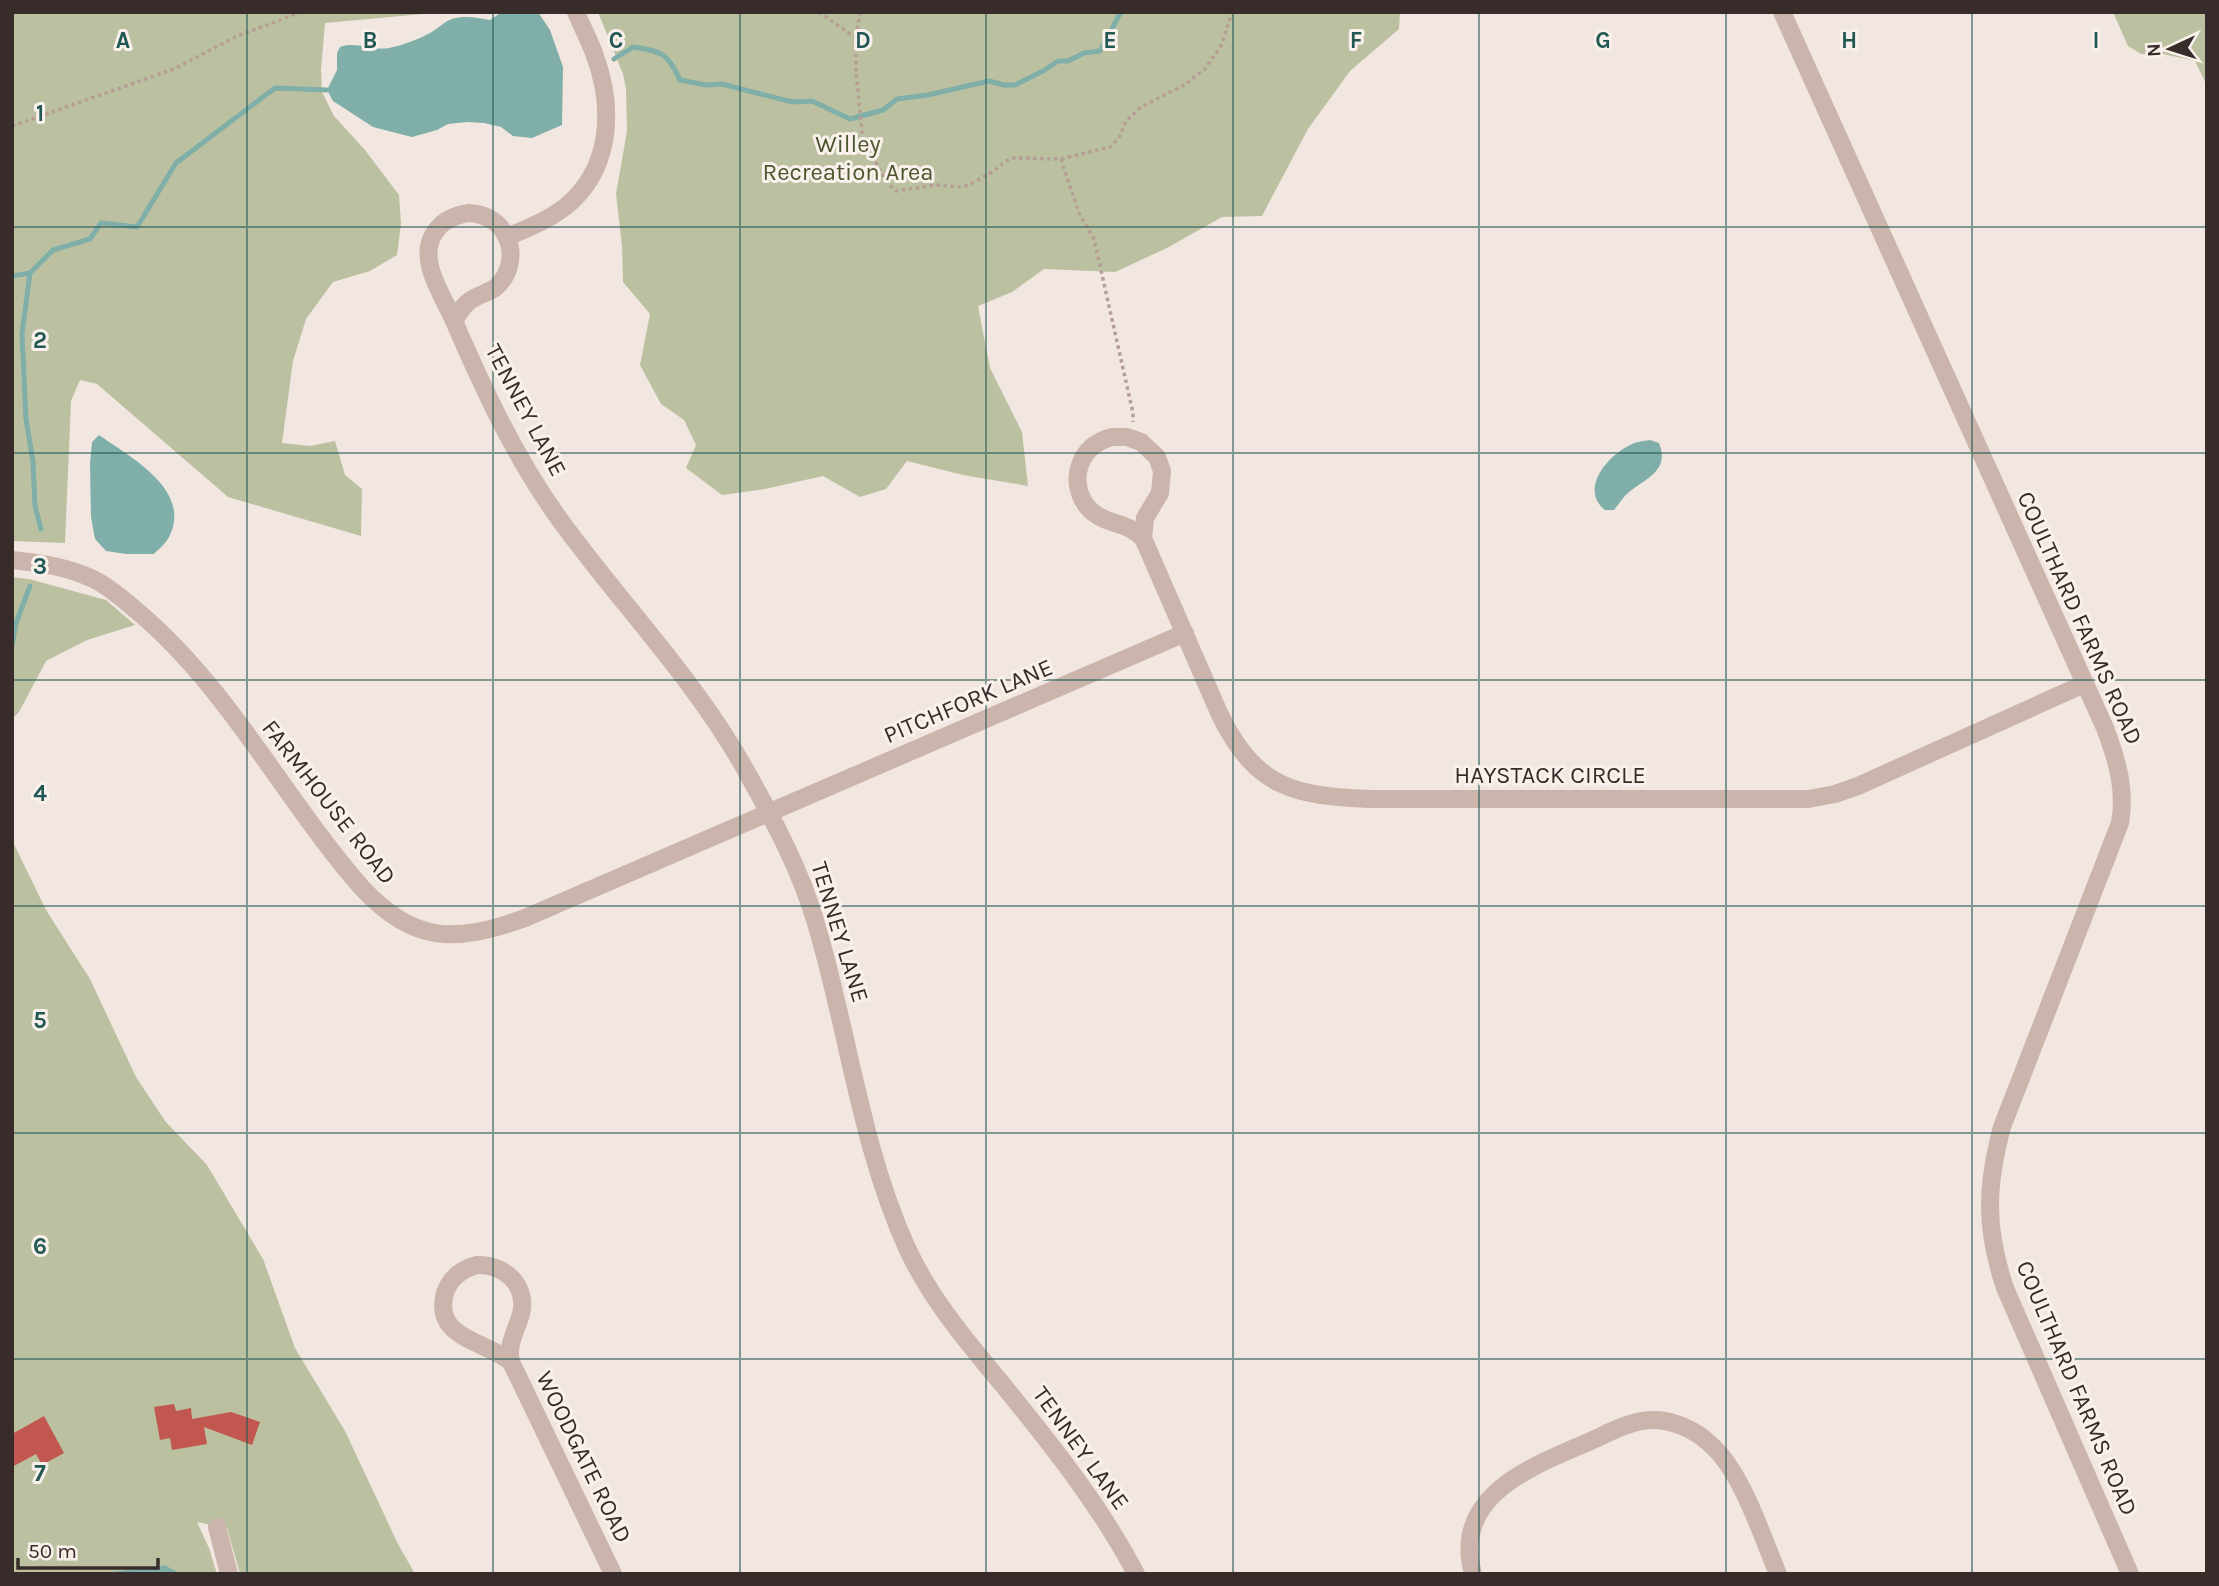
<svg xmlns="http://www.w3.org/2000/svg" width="2219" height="1586" font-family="Karla,sans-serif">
<rect width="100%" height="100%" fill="#f2e6e0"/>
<g fill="#bbc1a0">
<path d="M12,12h432l-119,11 -4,47 1,22 12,24 31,34 34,45 2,29 -4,31 -27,16 -37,11 -27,37 -13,42 -11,82 28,3 25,-5 10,34 17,14 -1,47 -133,-39 -131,-113 -17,-4 -9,21 -6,142 -53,-2z"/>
<path d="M598,12h802l-1,17 -49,42 -42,58 -46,87 -40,1 -55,31 -52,24 -71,-3 -32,23 -34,14 12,62 32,64 6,54 -65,-11 -56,-14 -21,28 -26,8 -37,-21 -58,13 -43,6 -36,-27 10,-23 -12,-25 -23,-16 -21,-39 10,-51 -27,-32 -1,-36 -6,-52 11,-63 -1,-42 -3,-15z"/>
<path d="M2113,12h94v74l-12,-25 -32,-7h-22l-13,-8z"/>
<path d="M12,577l17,2 77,21 29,25 -48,15 -41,21 -27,51 -7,7z"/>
<path d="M12,840l34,70 44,69 46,98 29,44 42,44 56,94 32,89 50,83 53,113 17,30h-175l-13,-46 -30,-6 12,26 8,26h-35l-17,-9 -71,9h-82z"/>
</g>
<g fill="#80aea8">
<path d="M502,12h36l12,18 13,37 -1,58 -30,13 -19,-2 -12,-9 -17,-4 -17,-1 -19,2 -11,6 -25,7 -39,-10 -40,-26 -6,-11 10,-20v-17l3,-6c16,-6 32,4 49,1 14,-3 28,-8 41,-15 8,-4 13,-11 22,-14 13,-4 26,-1 38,1z"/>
<path d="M99,435c31,22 94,55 70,102 -3,6 -10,12 -15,17h-28l-20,-3 -11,-12 -4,-22 -1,-53 2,-22z"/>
<path d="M1650,440l9,3c11,27 -12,35 -30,49 -6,5 -10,12 -15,18h-9c-25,-21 1,-52 23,-64 7,-4 14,-5 22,-6z"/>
<path d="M165,1565l17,9h-88z"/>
</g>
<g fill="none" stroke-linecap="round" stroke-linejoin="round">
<g stroke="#80aea8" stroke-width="5">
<path d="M614,59l19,-12c28,4 35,6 47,33l26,5 16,-1 70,18 20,-1 38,18 33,-9 14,-11 31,-4 61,-14 15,4h11l28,-14 15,-10h10l16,-8 16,-2 21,-39"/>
<path d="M30,273l-8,61 4,85 7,43 2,44 6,23"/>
<path d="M12,276l18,-3 23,-23 37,-11 11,-16 36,4 39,-64 99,-75 52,2"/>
<path d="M12,646l4,-23 14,-37"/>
</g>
</g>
<g fill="#c1574f">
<path d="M174,1404l2,7 15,-3 1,11 39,-7 29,10 -8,23 -48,-18 3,17 -35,6 -2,-12 -10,2 -6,-33z"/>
<path d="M44,1416l20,37 -22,12 -6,-11 -24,13v-33z"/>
</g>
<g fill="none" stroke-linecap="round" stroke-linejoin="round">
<g stroke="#b69e96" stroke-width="3.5" stroke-dasharray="3.5 3.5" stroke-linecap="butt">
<path d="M819,12l37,26"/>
<path d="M860,12l-4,26v35l7,68 25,43 8,7 39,-6 27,2 7,-2 25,-14 11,-10 8,-3 48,1 49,-12 9,-9 7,-17 15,-14 43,-22 21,-16 17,-25 10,-32"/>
<path d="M12,126l162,-57 61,-32 66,-25"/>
<path d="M1061,159l18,54 15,26 39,174v9"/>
</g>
<g stroke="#cab4ac" stroke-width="18">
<path d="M1782,12l323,716c12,32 21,61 15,95l-118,304c-16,60 -17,101 3,161l125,286"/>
<path d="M469,213c15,1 28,7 36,21 10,17 6,41 -10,54 -8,5 -17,7 -24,12 -8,5 -12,13 -17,21 -11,-26 -38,-62 -19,-89 8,-12 20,-17 34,-19z"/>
<path d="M507,237c22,-9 47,-19 65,-36 40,-38 41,-96 23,-145 -5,-15 -13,-29 -19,-44"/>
<path d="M454,321c29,67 59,132 101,192 62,87 138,163 190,256 27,48 54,98 70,151 33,109 45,224 92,328 25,54 63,97 100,142 47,58 94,117 129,184"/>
<path d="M1112,437h15l14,5 16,15 5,14 -2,22 -15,25 -2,20c-16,-15 -26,-12 -43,-21 -19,-10 -27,-33 -20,-52 5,-15 17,-24 32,-28z"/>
<path d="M1143,538l77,177c36,73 74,81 150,84h438l27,-5 23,-8 226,-102"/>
<path d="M12,560c29,3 57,7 83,20 16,8 29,20 42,31 92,77 147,188 225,277 53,56 93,55 163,30l660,-285"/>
<path d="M477,1265c27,-1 51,20 44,49 -5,18 -14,29 -10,48 -24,-21 -79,-23 -66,-69 5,-15 17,-24 32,-28z"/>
<path d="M511,1362l102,212"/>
<path d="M217,1527l12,47"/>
<path d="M1473,1574c-21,-78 56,-106 113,-131 21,-9 45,-24 70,-23 19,1 39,10 53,23 33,28 52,91 69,131"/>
</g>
</g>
<path fill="none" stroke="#215853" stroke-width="2" stroke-opacity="0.55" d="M247,12v1562M493,12v1562M740,12v1562M986,12v1562M1233,12v1562M1479,12v1562M1726,12v1562M1972,12v1562M12,227h2195M12,453h2195M12,680h2195M12,906h2195M12,1133h2195M12,1359h2195"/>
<g text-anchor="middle" stroke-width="6" stroke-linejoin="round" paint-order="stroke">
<g font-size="24" fill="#4e562f" stroke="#faf1ec">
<text x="848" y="152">Willey<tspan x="848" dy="28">Recreation Area</tspan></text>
</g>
<g font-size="24" fill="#382c2a" stroke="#faf1ec">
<text transform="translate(526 410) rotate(62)" y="8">TENNEY LANE</text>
<text transform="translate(2080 618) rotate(66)" y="8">COULTHARD FARMS ROAD</text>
<text transform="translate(968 701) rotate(-23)" y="8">PITCHFORK LANE</text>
<text x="1550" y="783">HAYSTACK CIRCLE</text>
<text transform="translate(329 802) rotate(52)" y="8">FARMHOUSE ROAD</text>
<text transform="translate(840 932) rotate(73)" y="8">TENNEY LANE</text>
<text transform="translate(2077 1388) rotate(67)" y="8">COULTHARD FARMS ROAD</text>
<text transform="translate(1081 1448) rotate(54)" y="8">TENNEY LANE</text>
<text transform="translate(584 1457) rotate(64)" y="8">WOODGATE ROAD</text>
</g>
</g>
<g font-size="23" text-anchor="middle" font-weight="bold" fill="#215853" stroke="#faf1ec" stroke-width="6" stroke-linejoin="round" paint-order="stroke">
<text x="123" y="48">A</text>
<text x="370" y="48">B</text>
<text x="616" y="48">C</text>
<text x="863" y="48">D</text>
<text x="1110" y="48">E</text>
<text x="1356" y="48">F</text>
<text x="1603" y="48">G</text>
<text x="1849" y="48">H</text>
<text x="2096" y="48">I</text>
<text x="40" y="121">1</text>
<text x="40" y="348">2</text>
<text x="40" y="574">3</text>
<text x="40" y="801">4</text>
<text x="40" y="1028">5</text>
<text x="40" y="1254">6</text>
<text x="40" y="1481">7</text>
</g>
<rect width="2219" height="1586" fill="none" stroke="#382c2a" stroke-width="28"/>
<g transform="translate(2170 49) rotate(266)" stroke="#faf1ec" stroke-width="5" paint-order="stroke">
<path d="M0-5L12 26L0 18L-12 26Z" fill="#382c2a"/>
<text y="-10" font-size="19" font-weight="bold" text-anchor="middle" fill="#382c2a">N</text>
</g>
<path d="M18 1558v10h140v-10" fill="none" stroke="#382c2a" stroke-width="3.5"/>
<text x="28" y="1558" font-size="21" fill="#382c2a" stroke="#faf1ec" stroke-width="5" paint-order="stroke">50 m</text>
</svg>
